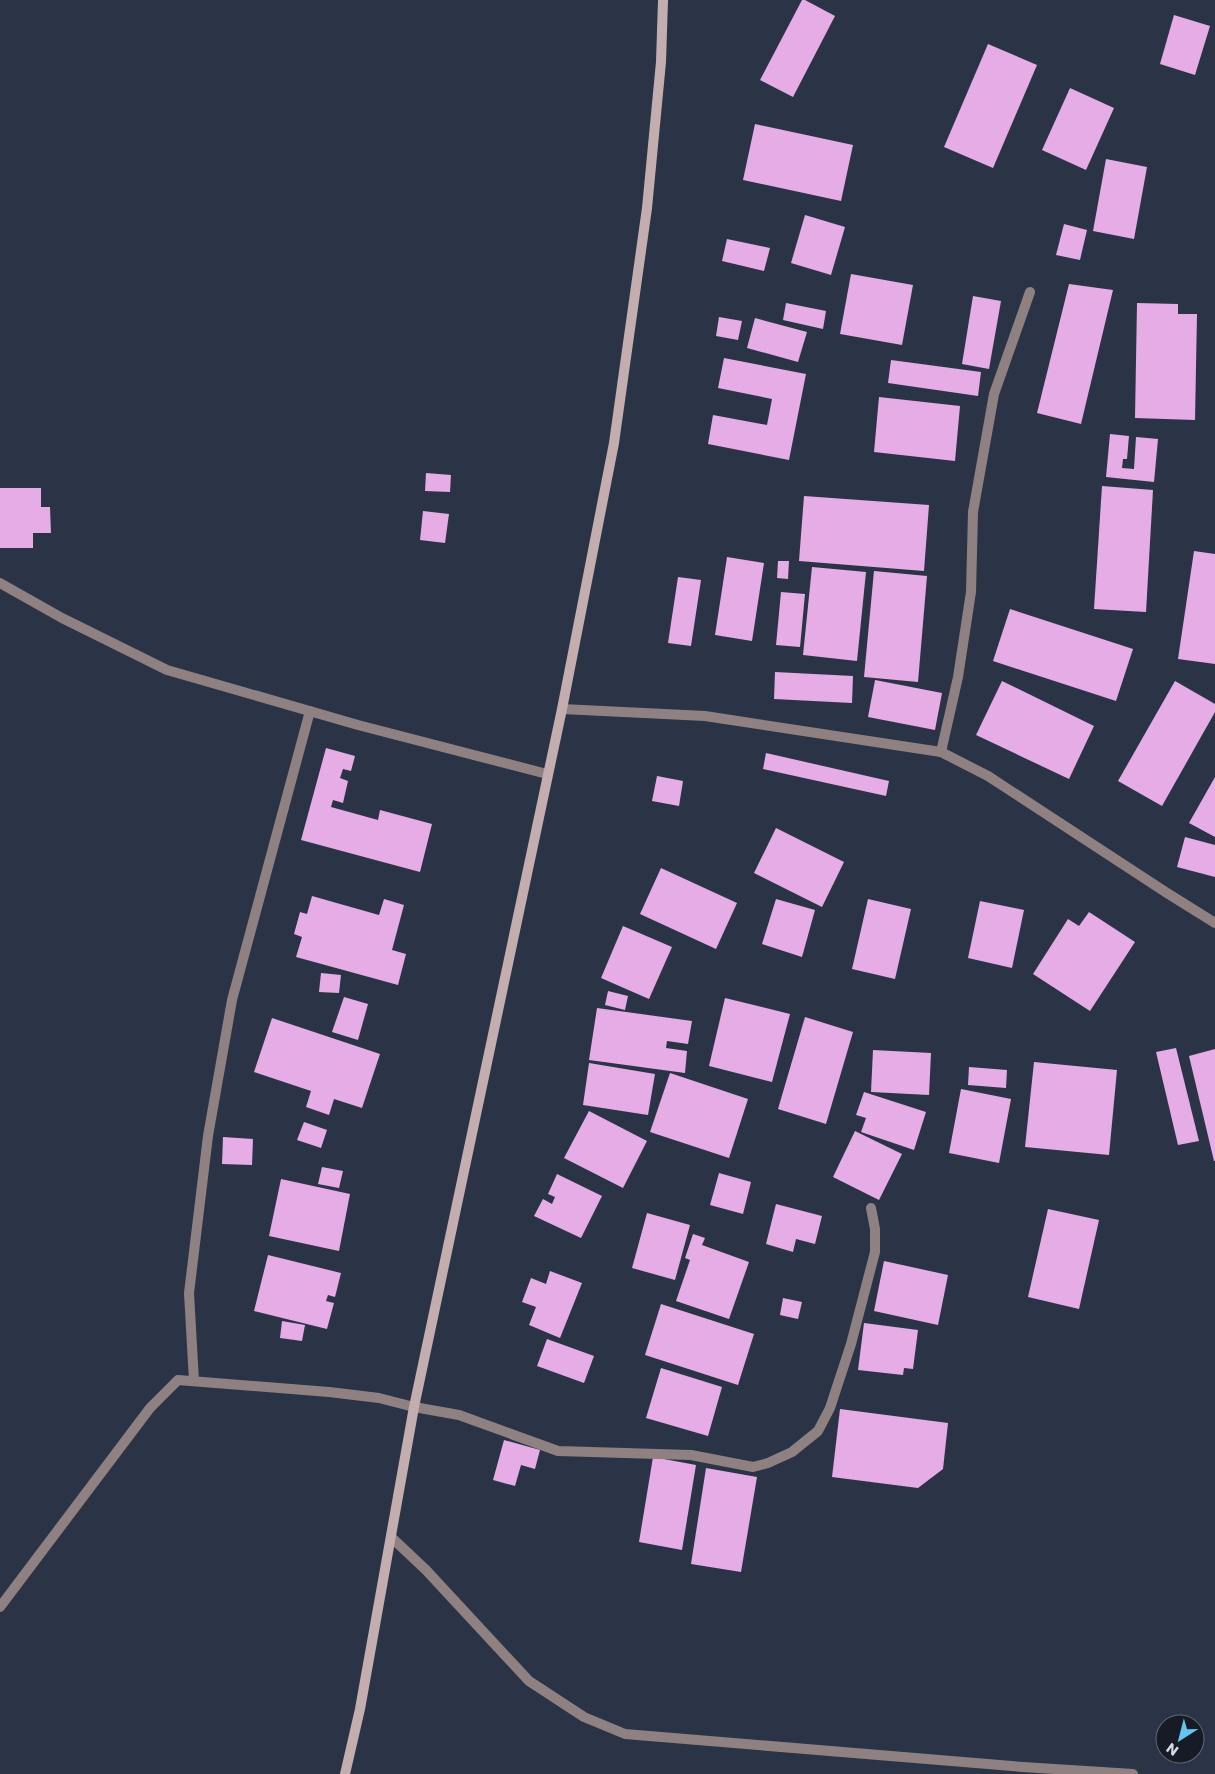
<svg xmlns="http://www.w3.org/2000/svg" width="1215" height="1774" font-family="Poppins,sans-serif">
<rect width="100%" height="100%" fill="#2b3447"/>
<g fill="#e6ace5">
<path d="M802,0h3l30,16 -42,81 -33,-17z"/>
<path d="M1174,15l36,11 -15,49 -35,-11z"/>
<path d="M988,44l49,21 -44,103 -49,-21z"/>
<path d="M1070,88l44,20 -28,62 -44,-20z"/>
<path d="M755,124l98,21 -12,56 -98,-21z"/>
<path d="M1106,159l41,8 -13,72 -41,-8z"/>
<path d="M805,215l40,12 -14,48 -40,-12z"/>
<path d="M1064,224l23,6 -7,30 -24,-5z"/>
<path d="M727,239l43,9 -6,23 -42,-10z"/>
<path d="M851,274l62,11 -11,60 -62,-11z"/>
<path d="M1069,284l44,6 -32,134 -44,-11z"/>
<path d="M973,296l28,5 -12,68 -27,-5z"/>
<path d="M786,303l40,8 -3,18 -40,-9z"/>
<path d="M1137,303l41,1v10h19l-2,106 -60,-2z"/>
<path d="M719,317l23,4 -4,19 -22,-4z"/>
<path d="M755,318l52,14 -9,30 -51,-14z"/>
<path d="M724,358l82,16 -17,86 -81,-16 5,-29 54,10 5,-26 -54,-11z"/>
<path d="M891,360l90,12 -3,24 -90,-13z"/>
<path d="M879,397l81,9 -5,55 -81,-9z"/>
<path d="M1110,434l19,2 -2,23h-4l-1,9 12,1 2,-32 22,2 -4,43 -48,-5z"/>
<path d="M426,473l25,2 -1,17 -25,-1z"/>
<path d="M1102,486l51,4 -7,122 -52,-3z"/>
<path d="M0,488h41v19h9l1,26h-18v15h-33z"/>
<path d="M804,496l125,9 -5,66 -125,-10z"/>
<path d="M423,511l26,3 -4,29 -25,-3z"/>
<path d="M1194,551l21,3v110l-37,-5z"/>
<path d="M727,557l37,6 -12,78 -37,-6z"/>
<path d="M778,561h11l-1,18 -11,-1z"/>
<path d="M812,567l54,5 -9,89 -54,-6z"/>
<path d="M874,571l53,5 -9,106 -54,-5z"/>
<path d="M678,577l23,3 -10,66 -23,-3z"/>
<path d="M781,592l24,2 -5,53 -24,-2z"/>
<path d="M1010,609l123,40 -17,52 -123,-40z"/>
<path d="M775,672l78,4 -1,27 -78,-4z"/>
<path d="M875,680l67,13 -7,37 -67,-13z"/>
<path d="M1002,681l92,45 -25,53 -93,-44z"/>
<path d="M1175,681l40,23v8l-53,94 -44,-25z"/>
<path d="M326,748l29,8 -4,15 -8,-2 -3,9 8,3 -5,22 -10,-3 -2,7 47,13 2,-10 52,14 -12,48 -119,-32z"/>
<path d="M766,753l123,28 -3,15 -123,-27z"/>
<path d="M657,776l26,5 -4,25 -27,-5z"/>
<path d="M1215,777v60l-26,-14z"/>
<path d="M776,828l68,34 -22,45 -68,-34z"/>
<path d="M1185,837l30,8v32l-38,-10z"/>
<path d="M661,868l76,35 -21,46 -76,-35z"/>
<path d="M312,896l67,19 5,-16 20,6 -12,45 14,4 -8,31 -102,-28 6,-20 -8,-3 6,-22 7,2z"/>
<path d="M776,899l39,11 -13,47 -40,-13z"/>
<path d="M868,899l43,10 -16,70 -43,-10z"/>
<path d="M980,901l44,9 -12,58 -44,-10z"/>
<path d="M1089,912l46,30 -45,69 -57,-37 35,-55 11,7z"/>
<path d="M623,926l49,21 -23,52 -48,-21z"/>
<path d="M321,973l20,2 -2,18 -20,-1z"/>
<path d="M608,991l20,5 -3,14 -20,-5z"/>
<path d="M344,997l24,7 -10,36 -26,-8z"/>
<path d="M725,998l65,16 -18,68 -63,-16z"/>
<path d="M597,1008l95,13 -4,23 -21,-3 -1,7 21,3 -2,22 -96,-13z"/>
<path d="M805,1017l48,15 -27,92 -48,-15z"/>
<path d="M272,1018l108,36 -18,54 -28,-9 -5,16 -23,-8 5,-16 -57,-19z"/>
<path d="M1176,1048l23,93 -21,4 -22,-93z"/>
<path d="M1215,1049v112h-1l-25,-105z"/>
<path d="M873,1050l58,3 -2,42 -58,-3z"/>
<path d="M1034,1062l83,8 -8,85 -84,-8z"/>
<path d="M589,1063l66,11 -7,41 -65,-10z"/>
<path d="M969,1067l38,3 -1,18 -38,-3z"/>
<path d="M670,1073l78,26 -19,59 -79,-26z"/>
<path d="M961,1089l50,10 -12,64 -50,-10z"/>
<path d="M864,1092l62,20 -12,38 -53,-18 5,-14 -10,-3z"/>
<path d="M589,1111l58,30 -24,47 -59,-30z"/>
<path d="M304,1122l23,8 -6,18 -24,-8z"/>
<path d="M855,1131l47,23 -23,46 -46,-23z"/>
<path d="M223,1137l30,2 -1,26 -30,-1z"/>
<path d="M322,1167l21,4 -4,17 -21,-4z"/>
<path d="M719,1173l32,9 -8,32 -33,-9z"/>
<path d="M557,1174l45,22 -21,42 -47,-22 9,-17 9,5 3,-7 -7,-3z"/>
<path d="M281,1179l69,15 -11,57 -70,-15z"/>
<path d="M776,1204l46,12 -7,28 -19,-5 -3,13 -27,-8z"/>
<path d="M1048,1209l51,11 -20,89 -51,-12z"/>
<path d="M647,1213l43,12 -15,55 -43,-12z"/>
<path d="M693,1234l12,4 -3,7 47,17 -20,57 -53,-18 14,-41 -5,-2z"/>
<path d="M268,1255l73,18 -6,24 -7,-2 -2,6 8,2 -7,26 -73,-18z"/>
<path d="M884,1261l64,14 -10,50 -64,-14z"/>
<path d="M550,1271l32,12 -22,55 -31,-13 7,-18 -14,-5 9,-24 15,6z"/>
<path d="M783,1298l19,4 -4,17 -18,-4z"/>
<path d="M661,1304l93,30 -16,51 -93,-30z"/>
<path d="M282,1321l23,4 -3,16 -22,-3z"/>
<path d="M864,1323l54,7 -5,39 -9,-1 -1,7 -45,-5z"/>
<path d="M547,1339l47,17 -10,27 -47,-17z"/>
<path d="M661,1368l61,19 -14,49 -62,-18z"/>
<path d="M840,1409l108,14 -5,46 -25,19 -86,-11z"/>
<path d="M504,1440l36,10 -5,19 -14,-4 -6,21 -22,-6z"/>
<path d="M653,1457l43,8 -14,85 -43,-8z"/>
<path d="M706,1468l51,9 -16,95 -50,-8z"/>
</g>
<g fill="none" stroke-linecap="round" stroke-linejoin="round">
<g stroke="#8f8182" stroke-width="10">
<path d="M0,583l62,35 105,52 191,55 189,49"/>
<path d="M562,709l143,7 236,36 47,24 179,117 48,30"/>
<path d="M941,752l17,-75 13,-85 2,-80 21,-118 36,-102"/>
<path d="M194,1381l-5,-88 19,-157 24,-136 78,-289"/>
<path d="M391,1537l35,33 103,111 55,36 41,17 398,33 110,7"/>
<path d="M0,1607l150,-199 28,-28 151,12 50,6 35,9 45,8 99,36 133,4 62,12 15,-4 24,-11 26,-21 12,-23 21,-64 24,-92v-23l-4,-21"/>
</g>
<path stroke="#c3adae" stroke-width="10" d="M345,1774l15,-65 54,-302 148,-698 52,-266 33,-235 14,-146 2,-62"/>
</g>
<g transform="translate(1180 1739) rotate(216)"><circle r="24" fill="#171b25" stroke="#626772"/>
<path d="M0-4L9 19L0 12L-9 19Z" fill="#66c4ef"/>
<text y="-8" font-size="14" font-weight="bold" text-anchor="middle" fill="#d3d9e5">N</text>
</g>
</svg>
